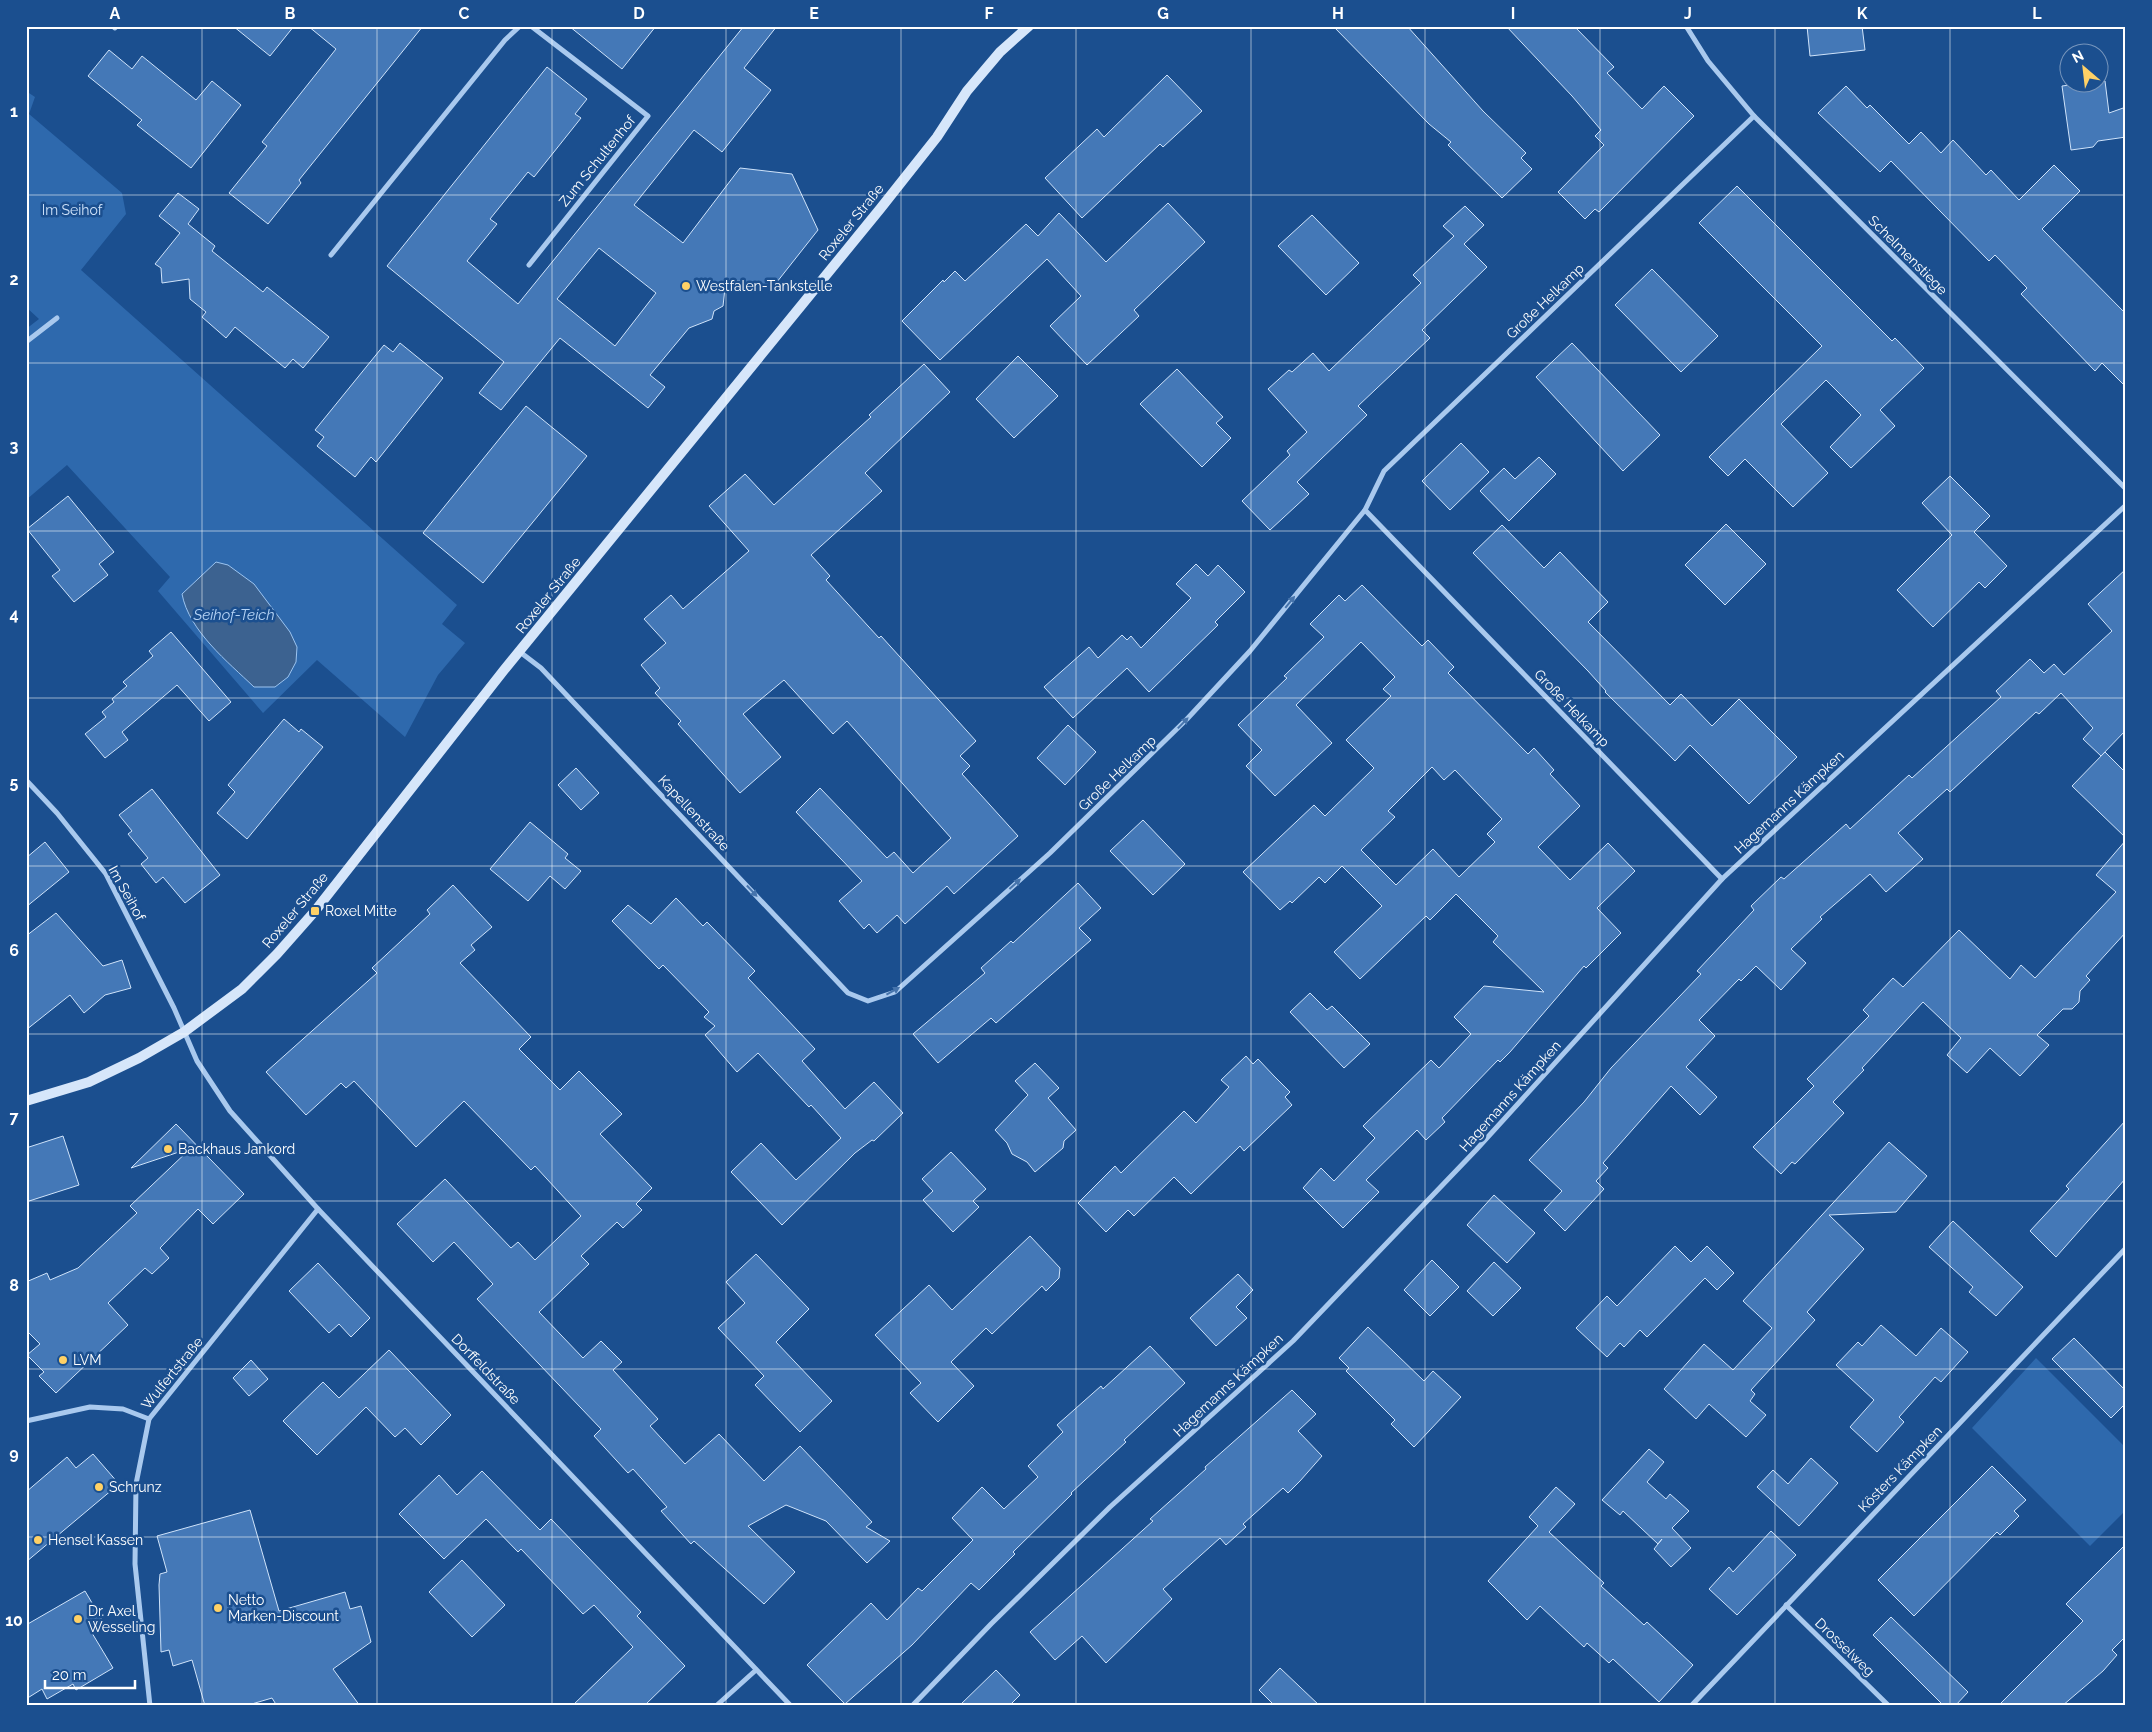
<svg xmlns="http://www.w3.org/2000/svg" width="2152" height="1732" font-family="Raleway,sans-serif">
<rect width="100%" height="100%" fill="#1b4f8f"/>
<g fill="#2e69ad">
<path d="M26,91l9,6 -6,17 93,79 4,21 -45,56 376,335 -15,19 23,19 -27,32 -33,62 -88,-77 -54,53 -105,-122 12,-14 -103,-112 -41,35v-171l13,-10 -13,-12z"/>
<path d="M2036,1358l90,90v62l-36,36 -118,-118z"/>
</g>
<path fill="#3c6290" stroke="#9cc4f0" d="M216,562l12,3 26,19 36,48 7,15 -1,15 -8,15 -13,10h-21c-26,-25 -65,-56 -72,-93z"/>
<g fill="#4478b7" stroke="#cfe3fa" fill-rule="evenodd">
<path d="M233,26h61l-24,30z"/>
<path d="M308,26h115l-124,154 2,3 -33,41 -39,-31 38,-47 -5,-4 74,-93z"/>
<path d="M569,26h87l-34,43z"/>
<path d="M744,26h33l-33,42 27,22 -49,62 -28,-22 -60,75 49,38 57,-75 52,6 26,56 -45,57 -47,-8 -3,27 -9,5 -2,8 -23,9 -39,47 15,12 -17,21 -88,-70 -59,72 -22,-17 25,-31 -117,-96 160,-199 40,32 -12,15 6,4 -47,59 -6,-5 -38,47 7,5 -30,37 51,43zM599,248l57,45 -41,53 -58,-47z"/>
<path d="M1333,26h74l76,85 43,42 -5,5 11,11 -30,29 -54,-53 3,-3 -22,-18z"/>
<path d="M1506,26h68l40,41 -7,6 35,36 22,-23 30,30 -95,96 -4,-3 -10,10 -27,-27 46,-47 -9,-9 6,-6 -29,-34z"/>
<path d="M1807,26h55l3,24 -55,6z"/>
<path d="M109,50l23,19 10,-13 54,44 16,-19 29,24 -50,63 -54,-43 5,-5 -54,-44z"/>
<path d="M1167,75l35,36 -39,36 -3,-3 -78,74 -37,-40 52,-49 7,8z"/>
<path d="M2100,81h5l4,32 17,-6v30l-28,4 -5,6 -22,3 -9,-64z"/>
<path d="M1846,86l21,22 3,-3 39,39 12,-12 20,21 12,-13 33,35 5,-5 28,30 35,-35 26,26 -38,38 84,85v73l-24,-24 -7,8 -74,-77 6,-6 -32,-33 -6,6 -98,-100 -11,11 -62,-59z"/>
<path d="M1737,186l155,155 3,-3 29,30 -44,42 15,16 -44,42 -21,-21 31,-32 -35,-35 -45,44 47,49 -35,34 -48,-48 -17,17 -19,-19 113,-111 -123,-123z"/>
<path d="M178,193l21,16 -11,15 27,22 -3,5 51,41 4,-5 62,50 -26,31 -10,-9 -8,9 -50,-41 -9,11 -24,-21 4,-5 -16,-13 -1,-20 -27,4 -1,-15 -6,-4 25,-31 -21,-17z"/>
<path d="M1168,203l37,39 -71,68 5,6 -52,49 -37,-39 31,-30 -34,-37 -107,101 -38,-39 41,-41 1,2 11,-11 10,10 61,-57 12,12 21,-23 47,49z"/>
<path d="M1465,206l19,19 -20,19 23,23 -65,63 8,8 -72,68 9,9 -70,67 12,12 -39,36 -28,-29 48,-46 -3,-4 20,-19 -39,-43 21,-19 3,2 21,-19 16,18 92,-88 -8,-8 41,-39 -11,-10z"/>
<path d="M1312,215l47,48 -33,32 -48,-49z"/>
<path d="M1652,269l66,67 -37,36 -66,-67z"/>
<path d="M400,343l43,35 -67,84 -5,-5 -16,20 -38,-31 7,-9 -9,-7 69,-85 9,7z"/>
<path d="M1572,343l88,92 -37,36 -87,-94z"/>
<path d="M1018,356l40,40 -44,42 -38,-39z"/>
<path d="M924,364l26,28 -85,81 17,18 -71,64 19,21 -4,4 53,58 2,-2 95,105 -16,15 10,10 -8,8 56,62 -64,58 -7,-8 -42,38 -8,-9 -20,18 -8,-9 -5,5 -25,-28 23,-20 -66,-69 24,-24 67,70 7,-6 19,21 38,-35 -104,-117 -14,13 -49,-54 -41,34 38,43 -41,36 -62,-69 3,-3 -26,-28 5,-5 -19,-23 25,-22 -22,-24 27,-24 12,14 66,-58 -40,-45 36,-32 29,31 97,-88 -2,-2z"/>
<path d="M1177,369l46,48 -7,6 15,15 -29,29 -62,-63z"/>
<path d="M526,406l61,50 -104,127 -60,-50z"/>
<path d="M1461,443l28,29 -39,38 -28,-29z"/>
<path d="M1539,457l17,17 -47,47 -29,-30 24,-23 11,11z"/>
<path d="M1950,476l40,40 -16,16 33,34 -22,22 -6,-6 -46,45 -36,-37 55,-55 -30,-32z"/>
<path d="M68,496l46,56 -15,12 9,11 -34,27 -22,-26 8,-6 -33,-41z"/>
<path d="M1726,524l40,40 -41,41 -40,-40z"/>
<path d="M1502,525l42,43 16,-16 48,50 -20,20 82,83 11,-11 31,32 27,-27 58,58 -48,47 -59,-59 -15,16 -70,-69 1,-1 -18,-20 -115,-118z"/>
<path d="M1196,564l12,12 10,-11 27,27 -30,30 3,3 -69,67 -22,-24 -54,50 -29,-31 45,-40 9,11 24,-23 5,5 4,-4 10,12 50,-50 -15,-14z"/>
<path d="M2126,569v161l-25,26 -18,-17 10,-11 -32,-35 -22,21 -3,-2 -86,80 -3,-3 -49,44 25,26 -37,33 -16,-18 -50,43 2,2 -31,30 15,14 -25,27 -25,-24 -15,15 -2,-2 -40,41 16,16 -29,31 31,30 -17,18 -29,-29 -68,77 5,5 -12,13 8,8 -39,42 -21,-21 18,-19 -33,-31 55,-58 27,-34 90,-94 -4,-3 57,-61 -3,-4 30,-29 3,2 62,-55 4,5 59,-54 3,3 89,-81 -5,-6 34,-32 14,14 10,-9 10,11 48,-44 -24,-27z"/>
<path d="M1362,585l60,61 6,-6 26,27 -6,6 80,81 6,-6 20,22 -4,4 30,32 -42,41 32,33 38,-37 27,28 -38,37 24,25 -35,35 -2,-2 -74,86 -10,10 -2,-2 -56,58 3,4 -19,18 -9,-10 -51,50 13,12 -36,36 -40,-40 18,-20 13,13 41,-43 -12,-12 68,-66 8,8 32,-34 -17,-17 30,-31 60,6 -51,-50 5,-6 -42,-42 -26,26 -4,-4 -66,63 -26,-27 48,-46 -40,-40 -17,17 -6,-6 -27,26 -2,-2 -10,9 -37,-38 71,-67 11,11 49,-48 -28,-28 45,-44 -8,-7 12,-12 -34,-35 -65,63 36,38 -57,53 -29,-30 16,-16 -24,-25 49,-47 -3,-2 40,-39 -14,-13 29,-29 6,6zM1432,767l12,13 11,-10 47,49 -15,15 8,8 -36,35 -26,-28 -37,36 -35,-35 34,-33 -7,-6z"/>
<path d="M171,632l60,70 -22,19 -32,-36 -55,47 6,8 -23,18 -20,-24 21,-17 -4,-5 12,-10 -2,-3 15,-13 -4,-4 30,-26 -4,-5z"/>
<path d="M284,719l15,13 2,-3 22,18 -76,92 -30,-26 18,-21 -7,-7z"/>
<path d="M1068,725l28,27 -31,33 -28,-27z"/>
<path d="M2105,752l21,21v65l-54,-52z"/>
<path d="M576,768l23,25 -18,17 -23,-25z"/>
<path d="M152,789l68,86 -35,28 -22,-26 -7,6 -15,-19 7,-6 -20,-24 4,-3 -13,-16z"/>
<path d="M1143,820l42,44 -32,31 -43,-44z"/>
<path d="M530,822l38,32 -3,4 16,13 -16,18 -15,-13 -22,25 -38,-32z"/>
<path d="M2126,840v92l-40,44 4,4 -10,11 -1,11 -7,7h-9l-26,26 12,10 -29,31 -30,-28 -23,25 -20,-18 14,-17 -38,-36 -61,66 2,2 -31,32 11,11 -49,51 -3,-2 -11,12 -28,-27 61,-61 -7,-7 62,-63 -6,-6 30,-32 10,9 56,-57 51,49 11,-14 14,13 81,-86 -20,-17z"/>
<path d="M45,842l24,30 -43,35v-49z"/>
<path d="M1078,883l23,25 -22,20 12,12 -95,83 -5,-5 -53,45 -25,-29 72,-61 -4,-5 30,-27 2,2z"/>
<path d="M453,885l39,42 -21,18 4,5 -15,13 71,74 -12,12 41,41 19,-19 43,43 -22,20 52,54 -16,16 6,6 -19,18 -6,-6 -36,34 8,8 -50,48 44,46 18,-17 21,21 -9,8 45,49 -8,7 35,38 34,-30 45,47 36,-35 72,76 -6,5 24,14 -23,22 -41,-42 -40,-16 -38,21 47,46 -31,32 -70,-63 -3,3 -30,-33 6,-4 -34,-38 -5,4 -34,-37 7,-7 -124,-130 16,-15 -39,-42 -21,20 -36,-38 48,-45 66,69 7,-6 17,18 46,-44 -46,-50 -4,4 -67,-69 -48,46 -62,-66 -8,7 -5,-5 -35,32 -40,-43 111,-99 -5,-5 58,-54 -3,-4z"/>
<path d="M676,898l27,28 4,-4 48,49 -7,7 67,71 -13,12 43,48 29,-27 29,31 -29,28 -2,-1 -17,13 -73,72 -51,-53 30,-29 35,37 45,-42 -30,-33 -2,2 -51,-54 -21,19 -32,-37 10,-9 -11,-9 5,-5 -46,-47 -4,4 -47,-48 16,-16 23,19z"/>
<path d="M56,913l47,53 19,-6 9,28 -26,7 -21,18 -14,-18 -44,35v-94z"/>
<path d="M1310,993l17,17 5,-4 38,38 -26,24 -54,-56z"/>
<path d="M1246,1056l7,8 5,-5 16,17 16,16 -5,5 7,8 -48,46 -4,-5 -49,48 -17,-17 -40,39 -6,-6 -22,22 -28,-29 37,-37 6,7 63,-62 12,12 33,-36 -8,-7z"/>
<path d="M1035,1063l24,25 -11,10 28,32 -12,11 -1,7 -28,24 -8,-10 -15,-8 -5,-11 -12,-13 33,-35 -13,-14z"/>
<path d="M2126,1120v58l-70,79 -26,-26 39,-42 -3,-3z"/>
<path d="M176,1124l68,70 -31,30 -15,-15 -38,39 9,10 -17,16 -7,-6 -37,35 20,22 -72,68 -17,-17 5,-4 -17,-17 13,-11 -14,-14v-48l21,-9 3,7 28,-12 59,-55 -7,-7 61,-58 -60,20z"/>
<path d="M63,1136l16,49 -53,17v-54z"/>
<path d="M1889,1142l38,34 -31,36 -67,3 35,34 -57,63 8,8 -64,70 4,4 -5,7 16,14 -20,22 -37,-33 -13,15 -32,-30 40,-45 29,26 39,-42 -29,-27z"/>
<path d="M951,1152l35,37 -13,12 6,6 -26,25 -30,-32 10,-9 -11,-12z"/>
<path d="M1494,1195l41,38 -28,30 -40,-38z"/>
<path d="M1953,1221l70,66 -27,29 -27,-24 4,-5 -44,-40z"/>
<path d="M1030,1236l30,32 -1,10 -13,13 -4,-5 -50,48 -6,-6 -35,34 23,24 -36,36 -28,-29 11,-10 -46,-48 54,-50 23,25z"/>
<path d="M1675,1246l16,16 16,-16 27,27 -17,17 -12,-12 -58,59 -7,-7 -16,17 -4,-4 -13,14 -31,-29 31,-32 10,10z"/>
<path d="M756,1254l53,55 -33,33 56,59 -32,31 -45,-47 9,-9 -46,-48 27,-25 -19,-21z"/>
<path d="M1432,1260l27,27 -29,29 -26,-26z"/>
<path d="M1494,1262l27,26 -28,28 -26,-25z"/>
<path d="M318,1263l52,55 -19,19 -12,-13 -10,9 -40,-42z"/>
<path d="M1238,1274l15,16 -17,17 11,11 -31,28 -26,-28z"/>
<path d="M1881,1325l35,31 25,-28 27,24 -27,30 -6,-5 -36,40 5,5 -27,30 -27,-25 24,-27 -38,-35 22,-23 4,4z"/>
<path d="M1368,1327l56,54 9,-10 28,26 -47,50 -23,-23 4,-4 -49,-49 3,-3 -10,-10z"/>
<path d="M2074,1338l52,53v12l-15,15 -59,-59z"/>
<path d="M1150,1346l35,37 -61,57 2,2 -55,51 1,1 -59,58 2,2 -36,36 -8,-7 -59,62 -67,59 -38,-39 64,-62 16,17 31,-32 4,3 51,-51 -21,-22 30,-31 22,22 34,-32 -10,-11 35,-34 -6,-7 44,-39 2,3z"/>
<path d="M389,1350l62,65 -30,30 -16,-17 -10,9 -29,-30 -49,48 -34,-34 40,-39 16,16z"/>
<path d="M251,1360l17,19 -19,17 -16,-18z"/>
<path d="M1292,1390l24,24 -18,17 24,25 -22,25 -12,12 -5,-5 -40,36 3,3 -20,18 -6,-7 -57,51 9,10 -66,64 -24,-27 -27,24 -25,-28 123,-111 -3,-2 56,-50 -1,-2z"/>
<path d="M1649,1449l15,13 -17,20 19,17 4,-5 19,17 -17,17 19,20 -20,19 -17,-18 8,-10 -4,5 -35,-33 -3,4 -18,-15z"/>
<path d="M93,1454l26,30 -93,78v-70l41,-35 9,11z"/>
<path d="M1811,1458l27,25 -39,43 -42,-39 16,-17 15,14z"/>
<path d="M1992,1466l34,34 -12,11 5,5 -19,19 -3,-3 -83,84 -36,-36z"/>
<path d="M482,1471l58,59 11,-11 90,93 -4,4 48,50 -41,40h-72l61,-59 -39,-42 -11,9 -62,-65 -3,3 -32,-33 -42,40 -45,-45 40,-39 18,20z"/>
<path d="M1556,1487l19,17 -26,28 55,51 -3,3 43,39 3,-3 46,43 -34,37 -46,-43 -4,4 -22,-20 -3,4 -44,-41 -13,14 -39,-39 50,-55 -9,-9z"/>
<path d="M250,1510l29,101 66,-19 5,17 11,-3 10,36 -38,27 27,37h-83l-5,-8 -27,8h-40l-13,-46 -19,6 -4,-16 -8,2 -2,-67 1,-11 7,-2 -10,-36z"/>
<path d="M1771,1531l25,24 -59,60 -28,-26 20,-22 4,5z"/>
<path d="M2126,1544v92l-14,14 5,5 -14,16 -41,35h-64l85,-85 -17,-17z"/>
<path d="M462,1560l43,45 -33,32 -43,-45z"/>
<path d="M85,1591l20,34 -13,8 21,35 -37,22 -3,-6 -26,15 -5,-10 -16,10v-74z"/>
<path d="M1891,1617l77,75 -13,14h-11l-71,-71z"/>
<path d="M1280,1668l40,38h-45l-16,-16z"/>
<path d="M996,1670l24,25 -11,11h-50z"/>
</g>
<g fill="none" stroke-linecap="round" stroke-linejoin="round">
<g stroke="#a9c9ee" stroke-width="5">
<path d="M1686,26l22,35 46,55 372,373"/>
<path d="M115,28l1,-2"/>
<path d="M331,255l174,-215 15,-14"/>
<path d="M529,265l119,-149 -117,-90"/>
<path d="M26,342l31,-24"/>
<path d="M1365,510l357,369"/>
<path d="M520,652l21,16 307,325 20,8 27,-9 155,-139 137,-134 63,-68 115,-141 19,-39 370,-355"/>
<path d="M26,780l31,33 49,61 68,134 23,53 33,50 88,98 473,497"/>
<path d="M26,1421l64,-14 33,2 26,10"/>
<path d="M1786,1605l103,101"/>
<path d="M150,1706l-15,-142 1,-80 13,-65 169,-210"/>
<path d="M716,1706l40,-36"/>
<path d="M912,1706l79,-82 119,-117 183,-166 183,-191 246,-271 404,-374"/>
<path d="M1691,1706l435,-458"/>
</g>
<path stroke="#d6e6fa" stroke-width="10" d="M26,1101l63,-19 50,-24 45,-26 58,-43 35,-35 38,-43 189,-241 376,-461 57,-72 30,-46 33,-39 29,-26"/>
</g>
<defs><path id="oneway-solid" d="M-6-.8H1V-3.2L6.5 0L1 3.2V.8H-6Z" transform="scale(1.25)"/></defs>
<g fill="#4674ac">
<use href="#oneway-solid" transform="translate(1290 602) rotate(-51)"/>
<use href="#oneway-solid" transform="translate(1183 723) rotate(-46)"/>
<use href="#oneway-solid" transform="translate(1015 884) rotate(-42)"/>
<use href="#oneway-solid" transform="translate(752 891) rotate(47)"/>
<use href="#oneway-solid" transform="translate(893 991) rotate(-29)"/>
</g>
<path fill="none" stroke="#fff" stroke-width="1" stroke-opacity="0.55" d="M202,26v1680M377,26v1680M552,26v1680M726,26v1680M901,26v1680M1076,26v1680M1251,26v1680M1425,26v1680M1600,26v1680M1775,26v1680M1950,26v1680M26,195h2100M26,363h2100M26,531h2100M26,698h2100M26,866h2100M26,1034h2100M26,1201h2100M26,1369h2100M26,1537h2100"/>
<g fill="#ffd166" stroke="#1b4f8f" stroke-width="2">
<circle cx="686" cy="286" r="5"/>
<rect x="310" y="906" width="10" height="10" rx="2.5"/>
<circle cx="168" cy="1149" r="5"/>
<circle cx="63" cy="1360" r="5"/>
<circle cx="99" cy="1487" r="5"/>
<circle cx="38" cy="1540" r="5"/>
<circle cx="218" cy="1608" r="5"/>
<circle cx="78" cy="1619" r="5"/>
</g>
<g text-anchor="middle" stroke-width="5" stroke-linejoin="round" paint-order="stroke">
<g font-size="14" fill="#fff" stroke="#1b4f8f">
<text transform="translate(597 161) rotate(-51)" y="5">Zum Schultenhof</text>
<text transform="translate(851 222) rotate(-51)" y="5">Roxeler Straße</text>
<text transform="translate(1908 255) rotate(45)" y="5">Schelmenstiege</text>
<text transform="translate(1545 301) rotate(-44)" y="5">Große Helkamp</text>
<text transform="translate(548 595) rotate(-51)" y="5">Roxeler Straße</text>
<text transform="translate(1572 708) rotate(46)" y="5">Große Helkamp</text>
<text transform="translate(1117 773) rotate(-44)" y="5">Große Helkamp</text>
<text transform="translate(1789 802) rotate(-43)" y="5">Hagemanns Kämpken</text>
<text transform="translate(694 813) rotate(47)" y="5">Kapellenstraße</text>
<text transform="translate(127 893) rotate(61)" y="5">Im Seihof</text>
<text transform="translate(295 910) rotate(-50)" y="5">Roxeler Straße</text>
<text transform="translate(1510 1096) rotate(-48)" y="5">Hagemanns Kämpken</text>
<text transform="translate(486 1369) rotate(46)" y="5">Dorffeldstraße</text>
<text transform="translate(172 1373) rotate(-51)" y="5">Wulfertstraße</text>
<text transform="translate(1228 1385) rotate(-43)" y="5">Hagemanns Kämpken</text>
<text transform="translate(1900 1469) rotate(-46)" y="5">Kösters Kämpken</text>
<text transform="translate(1845 1647) rotate(44)" y="5">Drosselweg</text>
</g>
<g font-size="14" fill="#cfe3fa" stroke="#1b4f8f">
<text x="72" y="215">Im Seihof</text>
</g>
<g font-size="14" fill="#fff" stroke="#1b4f8f" text-anchor="start">
<text x="696" y="291">Westfalen-Tankstelle</text>
<text x="325" y="916">Roxel Mitte</text>
<text x="178" y="1154">Backhaus Jankord</text>
<text x="73" y="1365">LVM</text>
<text x="109" y="1492">Schrunz</text>
<text x="48" y="1545">Hensel Kassen</text>
<text x="228" y="1605">Netto<tspan x="228" dy="16">Marken-Discount</tspan></text>
<text x="88" y="1616">Dr. Axel<tspan x="88" dy="16">Wesseling</tspan></text>
</g>
<g font-size="15" font-style="italic" fill="#b5d3f5" stroke="#1b4f8f">
<text x="234" y="620">Seihof-Teich</text>
</g>
</g>
<rect width="2152" height="1732" fill="none" stroke="#1b4f8f" stroke-width="55"/>
<g transform="translate(2084 68) rotate(332)"><circle r="24" fill="#1b4f8f" stroke="#7695bc"/>
<path d="M0-4L9 19L0 12L-9 19Z" fill="#ffd166"/>
<text y="-8" font-size="14" font-weight="bold" text-anchor="middle" fill="#ffffff">N</text>
</g>
<path d="M45 1680v8h90v-8" fill="none" stroke="#ffffff" stroke-width="2.5"/>
<text x="52" y="1680" font-size="15" fill="#ffffff" stroke="#1b4f8f" stroke-width="4" paint-order="stroke">20 m</text>
<rect x="28" y="28" width="2096" height="1676" fill="none" stroke="#fff" stroke-width="2"/>
<g font-size="16" text-anchor="middle" font-weight="bold" fill="#fff">
<text x="115" y="19">A</text>
<text x="290" y="19">B</text>
<text x="464" y="19">C</text>
<text x="639" y="19">D</text>
<text x="814" y="19">E</text>
<text x="989" y="19">F</text>
<text x="1163" y="19">G</text>
<text x="1338" y="19">H</text>
<text x="1513" y="19">I</text>
<text x="1688" y="19">J</text>
<text x="1862" y="19">K</text>
<text x="2037" y="19">L</text>
<text x="14" y="117">1</text>
<text x="14" y="285">2</text>
<text x="14" y="452">3</text>
<text x="14" y="620">4</text>
<text x="14" y="788">5</text>
<text x="14" y="956">6</text>
<text x="14" y="1123">7</text>
<text x="14" y="1291">8</text>
<text x="14" y="1459">9</text>
<text x="14" y="1626">10</text>
</g>
</svg>
